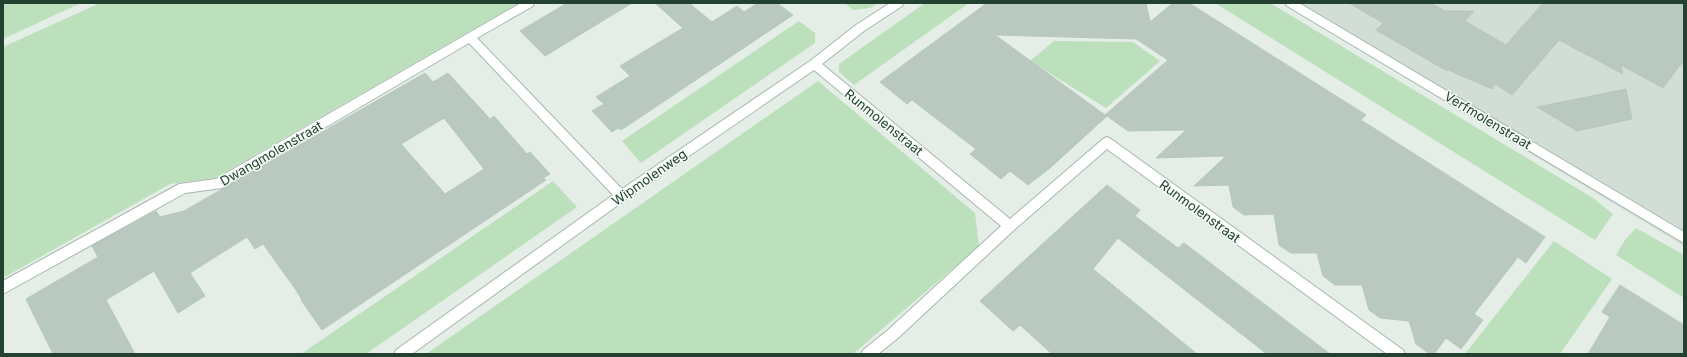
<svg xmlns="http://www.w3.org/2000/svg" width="1687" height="357" font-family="Inter,sans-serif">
<rect width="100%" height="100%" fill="#e4eee7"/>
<path fill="#d2ded5" d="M1281,3h403v243z"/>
<g fill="#bce0bc">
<path d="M8,3h73l-78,36v-34z"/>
<path d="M100,3h419l-304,175 -45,6 -167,94v-231z"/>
<path d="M848,3h30l-8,5 -17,2 -7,-6z"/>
<path d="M925,3h44l-115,82 -15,-13v-8z"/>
<path d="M1215,3h55l323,195 20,16 -18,26z"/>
<path d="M799,21l16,12v10l-174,120 -19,-22z"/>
<path d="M1054,41l79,1 27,19 -54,47 -76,-47z"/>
<path d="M818,81l157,132 4,33 -126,108h-427z"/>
<path d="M553,181l24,26 -211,147h-65z"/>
<path d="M1636,228l48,27v43l-68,-43 9,-15z"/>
<path d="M1554,241l58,38 -52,75h-95z"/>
</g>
<g fill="#b9c9bf" stroke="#b6c8bc" fill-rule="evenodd">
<path d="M567,3h65l-87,53 -25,-25z"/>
<path d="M655,3h34l23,19 25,-16 7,6 14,-9h19l16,12 -172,115 -3,-2 -6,4 -20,-21 12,-7 -8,-7 34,-21 -10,-10 63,-38z"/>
<path d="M987,3h159l4,19 23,-19h16l177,112 -5,5 184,117 -19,26 -8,-6 -44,57 9,6 -22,29 -15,-11 -12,16h-4l-14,-10 -7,-23 -29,-3 -11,-8 -7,-25h-27l-12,-9 -6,-23h-26l-12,-8 -5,-31 -30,1 -11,-8 -4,-22 -35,1 32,-30 -70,2 30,-28 -58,1 -21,-15 -57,52 -22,17 -18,-14 -9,8 -31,-25 6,-5 -64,-49 -5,4 -27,-22zM995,35l141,4 32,21 -63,55z"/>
<path d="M1349,3h82l14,8h29l-9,10 41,24 37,-42h141v57l-21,28 -42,-23 2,9 -64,-34 -47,55 -17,-11 -3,5 -44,-19 -1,1 -71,-41 7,-7z"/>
<path d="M425,73l8,9 15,-9 42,46 4,-3 33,38 3,-2 20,22 -7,4 3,2 -224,150 -21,-30h1l-6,-10 -33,-46 -8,5 -8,-12 -57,36 15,23 -27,17 -24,-42 -48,29 29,54h-82l-27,-55 72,-42 -6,-11 64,-35 4,6 24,-6zM444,118l40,51 -39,25 -44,-50z"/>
<path d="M1626,89l6,30 -55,12 -40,-24z"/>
<path d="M1107,185l33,25 -5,6 43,32 6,-5 146,111h-63l-149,-116 -25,31 104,85h-145l-32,-29 -7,6 -33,-30z"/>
<path d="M1620,285l64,40v29h-96l22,-37 -8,-5z"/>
</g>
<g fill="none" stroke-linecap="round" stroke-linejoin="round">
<g stroke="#a6b7ad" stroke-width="2">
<g id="minor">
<path d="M521,3h13l-1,3 -56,32 145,151 188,-128 46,-36 34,-22h13l-1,3 -38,25 -42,33 188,155 93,-80 4,-2 4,2 292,211 2,4h-18l-280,-205 -93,81 -116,108 -20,16h-17l2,-4 25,-20 113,-104 -187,-156 -189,130 -213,154h-18l2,-4 217,-155 -144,-152 -247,145 -37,5 -182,101v-13l176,-97 37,-5z"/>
<path d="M1286,3h13l385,229v11l-397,-237z"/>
</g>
</g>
<use href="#minor" fill="#fff" fill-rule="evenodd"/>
</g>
<g text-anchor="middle" stroke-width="3" stroke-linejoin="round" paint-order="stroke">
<g font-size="13" fill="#224131" stroke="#f5faf6">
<text transform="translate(1488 120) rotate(31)" y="5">Verfmolenstraat</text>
<text transform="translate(884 122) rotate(39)" y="5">Runmolenstraat</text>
<text transform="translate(271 153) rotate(-30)" y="5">Dwangmolenstraat</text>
<text transform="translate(649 177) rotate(-35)" y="5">Wipmolenweg</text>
<text transform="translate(1200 211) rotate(36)" y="5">Runmolenstraat</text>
</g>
</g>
<rect width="1687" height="357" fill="none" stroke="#224131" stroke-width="8"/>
</svg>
